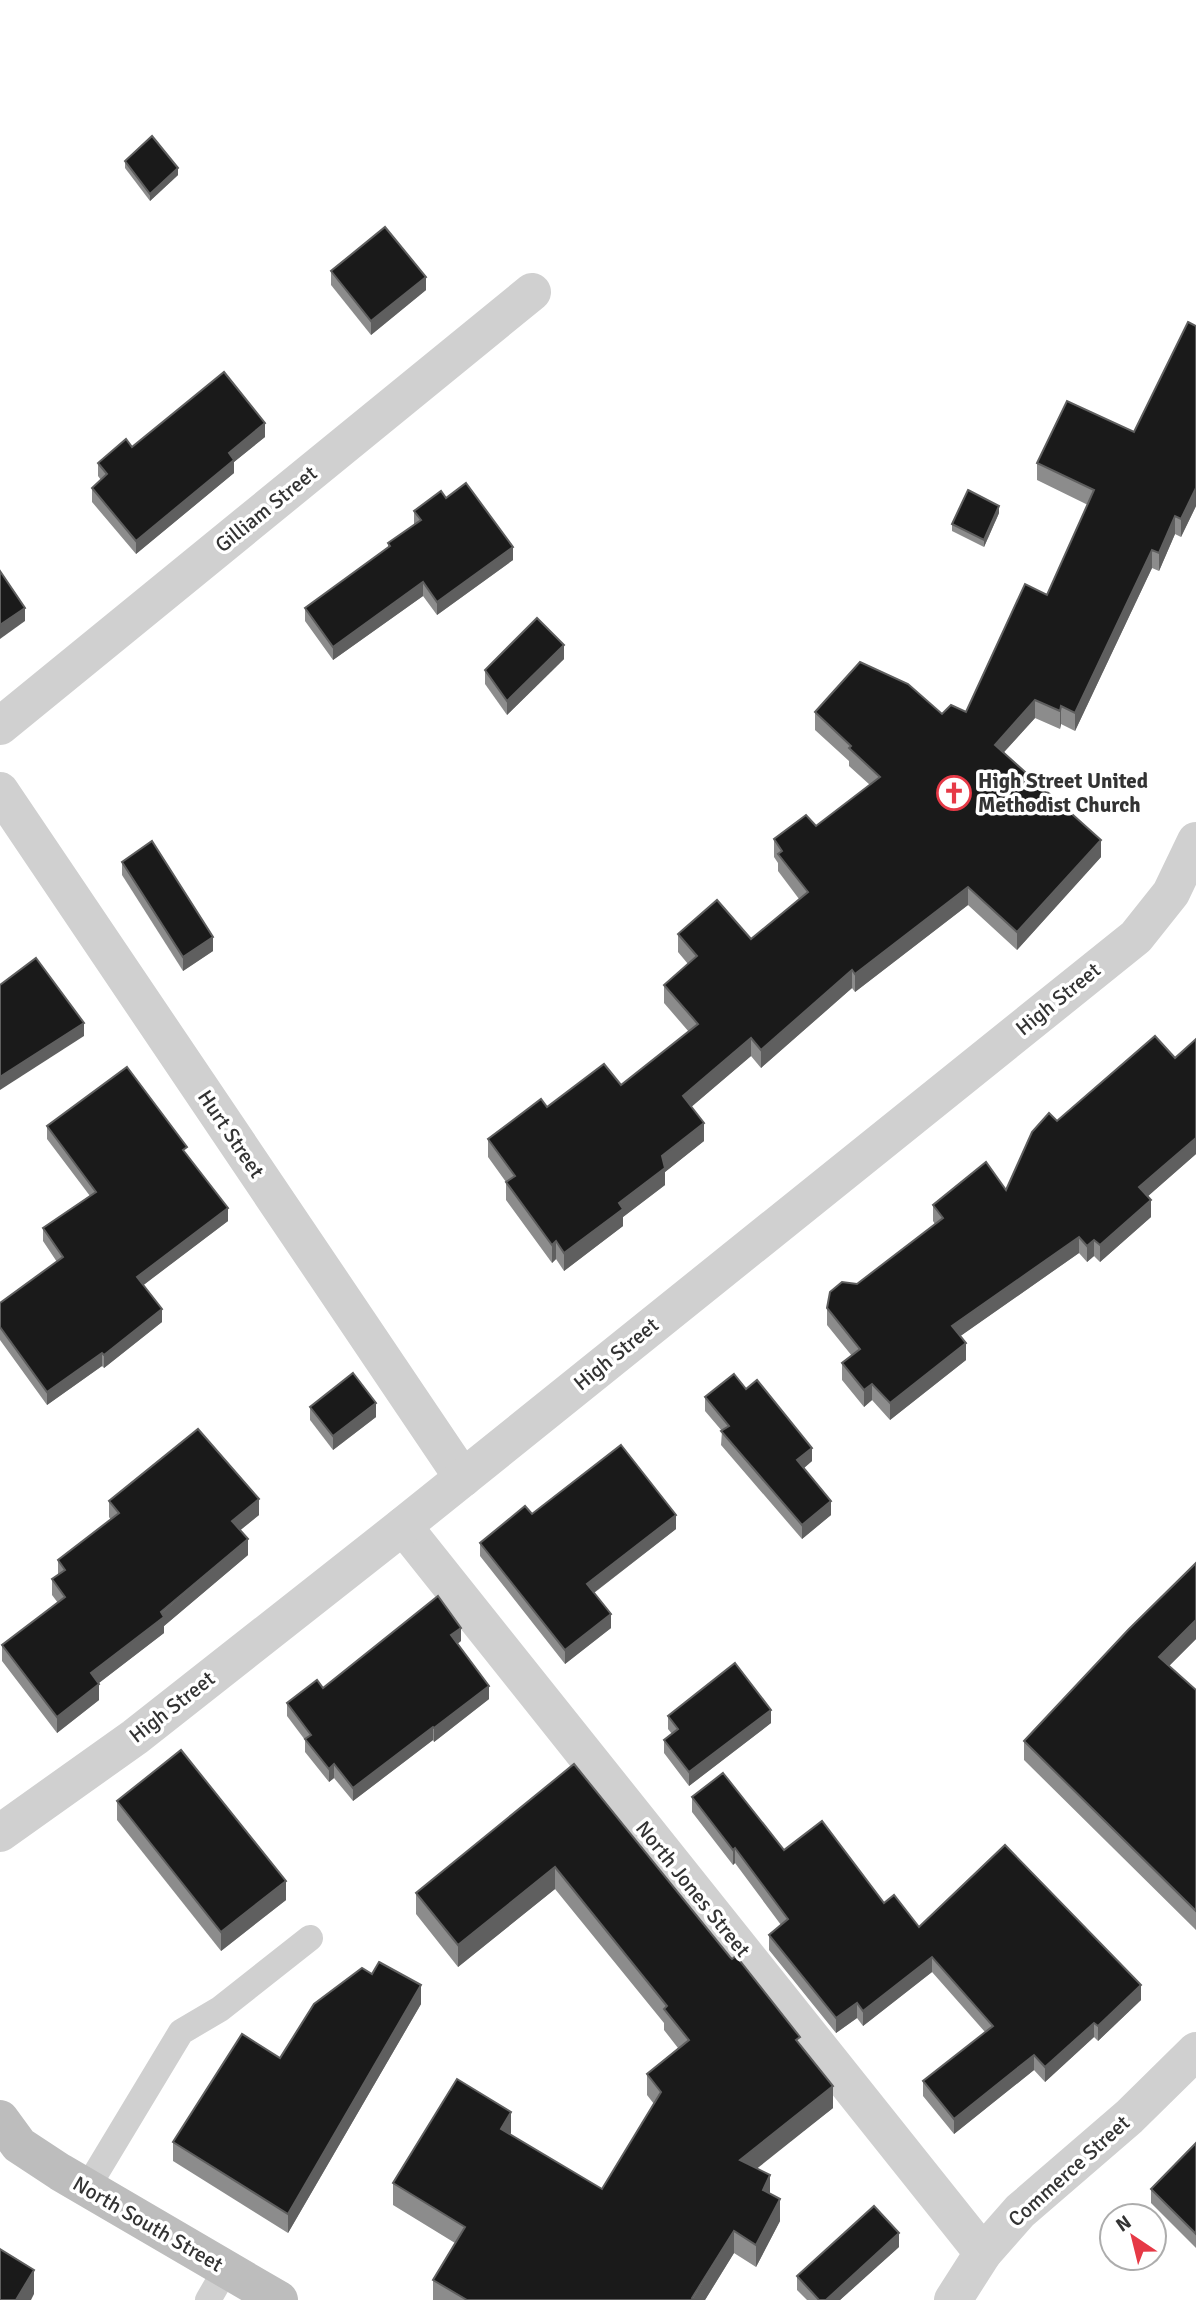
<svg xmlns="http://www.w3.org/2000/svg" width="1196" height="2300" font-family="Signika,sans-serif">
<rect width="100%" height="100%" fill="#fff"/>
<g fill="none" stroke-linecap="round" stroke-linejoin="round">
<g stroke="#d0d0d0" stroke-width="26">
<path d="M87,2188l94,-156 39,-23 90,-71"/>
<path d="M208,2300l18,-31"/>
</g>
<g stroke="#d0d0d0" stroke-width="38">
<path d="M0,726l532,-434"/>
<path d="M0,791l463,687"/>
<path d="M403,1526l580,727"/>
<path d="M0,1833l135,-96 268,-211 733,-589 35,-44 25,-52"/>
<path d="M953,2300l30,-47 37,-42 109,-94 67,-66"/>
</g>
<path stroke="#bdbdbd" stroke-width="38" d="M0,2119l19,26 41,27 219,128"/>
</g>
<g fill="#8c8c8c">
<path d="M125,161l53,14 -28,26 -25,-33z"/>
<path d="M331,271l95,19 -55,45 -40,-50z"/>
<path d="M1196,326v180l-15,31 -6,-3 -16,37 -7,-3 -77,163 -14,-7 -1,5 -25,-11 -31,34 97,105 -84,93 -49,-45 -113,87 -3,-4 -91,80 -10,-12 -60,51 13,34 -39,31v13l-42,32v9l-59,45 -8,-12 -4,4 -46,-63v-18l-18,-25v-18l59,-32 74,-22 68,-53 -25,-29v-18l24,-21 -10,-12v-18l73,5 48,-40 -21,-28v-8l-4,-6v-18l42,-13 54,-41 -21,-19v-5l-34,-31v-18l127,2 24,-2 81,-117 41,-90 -51,-25v-17l97,-31z"/>
<path d="M265,437l-31,25v11l-98,81 -44,-52v-14l9,-8 -3,-4v-13l34,-16z"/>
<path d="M446,498l67,62 -76,55 -14,-19 -90,64 -28,-39v-13l83,-61v-4l26,-18v-14z"/>
<path d="M999,513l-15,34 -32,-16v-7z"/>
<path d="M564,659l-57,56 -22,-31v-14z"/>
<path d="M122,862l91,89 -30,20 -61,-96z"/>
<path d="M1196,1039v115l-48,42 3,21 -51,45 -6,-6 -7,6 -8,-9 -119,83 6,24 -76,60 -18,-20 -8,7 -22,-27v-17l10,-7 -25,-31v-17l108,-84 -2,-3v-16l73,-15 51,-69 118,-63z"/>
<path d="M47,1126l140,29 41,66 -85,64 19,37 -58,46 -2,-2 -55,39 -47,-65v-37l57,-41 -14,-21v-13l47,-32 -43,-57z"/>
<path d="M746,1389l66,72 -8,7 27,47 -29,24 -81,-94 1,-14 -17,-20v-14z"/>
<path d="M310,1407l66,10 -43,33 -23,-30z"/>
<path d="M109,1501l150,14 -19,15 8,25 -84,71v7l-65,50v17l-42,33 -55,-72v-16l56,-42 -6,-8v-16l6,-4v-15l53,-40 -2,-3z"/>
<path d="M532,1514l144,15 -82,64 17,35 -46,36 -85,-108v-13z"/>
<path d="M1196,1563v76l-27,27 27,24v240l-172,-170v-19z"/>
<path d="M461,1641l-4,3 32,55 -55,43 -1,-2 -80,61 -19,-23 -5,4 -24,-30v-12l-18,-24v-13l36,-15z"/>
<path d="M668,1716l103,7 -82,63 -25,-33v-13l8,-6 -4,-5z"/>
<path d="M574,1764l226,280 33,64 -77,60 14,26 10,27 -24,46 -22,-14 -29,47h-272v-20l22,-37 -62,-38v-22l118,-50 -1,2 92,54 52,-85 -7,-9v-21l31,-26 -14,-18v-7l-109,-134 -97,78 -42,-53v-21z"/>
<path d="M692,1797l92,53 100,53 35,24 222,73 -43,41 -4,-4 -49,45 -11,-12 -80,64 -31,-38v-15l62,-49 -53,-60 -69,54 -6,-8 -21,15 -67,-83v-15l12,-10 -46,-62 -2,2 -41,-53z"/>
<path d="M117,1801l169,99 -65,51 -104,-131z"/>
<path d="M372,1974l49,30 -133,229 -115,-72v-19l107,-84z"/>
<path d="M1196,2143v105l-45,-45v-14z"/>
<path d="M899,2247l-59,53h-33l-10,-10v-14z"/>
</g>
<g fill="#5f5f5f">
<path d="M178,168v7l-28,26v-7z"/>
<path d="M426,277v13l-55,45v-14z"/>
<path d="M265,423v14l-31,25v11l-98,81v-13l93,-88z"/>
<path d="M1196,488v18l-15,31v-18z"/>
<path d="M999,506v7l-15,34v-7z"/>
<path d="M1175,516v18l-16,37v-18z"/>
<path d="M513,547v13l-76,55v-13z"/>
<path d="M1152,550v18l-77,163v-18z"/>
<path d="M423,582v14l-90,64v-13z"/>
<path d="M25,608v13l-25,18v-14z"/>
<path d="M564,645v14l-57,56v-14z"/>
<path d="M1035,700v18l-40,44v-17z"/>
<path d="M1061,706v18l-1,5v-18z"/>
<path d="M1101,840v17l-84,93v-18z"/>
<path d="M968,887v18l-113,87v-18z"/>
<path d="M213,937v14l-30,20v-14z"/>
<path d="M852,970v18l-91,80v-18z"/>
<path d="M84,1023v13l-84,54v-13z"/>
<path d="M751,1038v18l-68,58v-18z"/>
<path d="M704,1123v18l-39,31v13l-42,32v9l-59,45v-18l55,-50 43,-47z"/>
<path d="M1196,1138v16l-57,50v-17z"/>
<path d="M1151,1200v17l-51,45v-17z"/>
<path d="M228,1208v13l-91,69v-13z"/>
<path d="M1079,1237v16l-127,89v-16z"/>
<path d="M1094,1240v16l-7,6v-16z"/>
<path d="M556,1241v18l-4,4v-18z"/>
<path d="M162,1309v13l-58,46v-13z"/>
<path d="M966,1343v17l-76,60v-17z"/>
<path d="M102,1353v13l-55,39v-13z"/>
<path d="M872,1384v16l-8,7v-17z"/>
<path d="M376,1403v14l-43,33v-14z"/>
<path d="M812,1448v13l-15,13v-14z"/>
<path d="M259,1499v16l-27,22v-16z"/>
<path d="M831,1501v14l-29,24v-14z"/>
<path d="M676,1515v14l-89,69v-14z"/>
<path d="M248,1539v16l-84,71v7l-73,56v-16z"/>
<path d="M611,1614v14l-46,36v-14z"/>
<path d="M1196,1620v19l-37,37v-19z"/>
<path d="M461,1628v13l-10,8v-14z"/>
<path d="M99,1684v16l-42,33v-16z"/>
<path d="M489,1686v13l-55,43v-14z"/>
<path d="M771,1710v13l-82,63v-14z"/>
<path d="M433,1727v13l-80,61v-13z"/>
<path d="M334,1764v14l-5,4v-13z"/>
<path d="M735,1848v15l-2,2v-15z"/>
<path d="M555,1867v22l-97,78v-22z"/>
<path d="M286,1881v19l-65,51v-19z"/>
<path d="M932,1957v15l-69,54v-15z"/>
<path d="M421,1985v19l-133,229v-19z"/>
<path d="M1141,1985v15l-43,41v-15z"/>
<path d="M857,2003v15l-21,15v-15z"/>
<path d="M1094,2023v14l-49,45v-15z"/>
<path d="M1034,2055v15l-80,64v-15z"/>
<path d="M833,2086v22l-93,74v-22z"/>
<path d="M511,2112v21l-10,18v-22z"/>
<path d="M770,2175v22l-7,-7z"/>
<path d="M780,2199v22l-24,46v-22z"/>
<path d="M734,2231v22l-29,47h-13z"/>
<path d="M899,2233v14l-59,53h-14z"/>
<path d="M34,2270v24l-3,6h-15z"/>
</g>
<g fill="#1a1a1a" stroke="#5f5f5f" stroke-width="2">
<path d="M152,136l26,32 -28,26 -25,-33z"/>
<path d="M385,227l41,50 -55,44 -40,-50z"/>
<path d="M1188,322l8,4v162l-15,31 -6,-3 -16,37 -7,-3 -77,163 -14,-7 -1,5 -25,-11 -40,45 106,95 -84,92 -49,-45 -113,87 -3,-4 -91,80 -10,-12 -68,58 21,27 -42,33 3,12 -46,35 4,6 -59,44 -8,-12 -4,4 -46,-63 9,-6 -27,-37 53,-40 6,8 57,-43 17,21 77,-61 -34,-39 33,-29 -19,-22 39,-34 34,39 57,-47 -30,-38 4,-3 -8,-12 32,-24 10,11 64,-49 -31,-29 2,-2 -36,-34 45,-50 48,22 34,30 9,-9 15,7 59,-128 22,11 47,-105 -57,-27 30,-62 67,31z"/>
<path d="M224,372l41,51 -36,30 5,7 -98,81 -44,-53 15,-14 -9,-11 28,-24 6,8z"/>
<path d="M466,483l47,64 -76,55 -14,-20 -90,65 -28,-39 85,-62 -2,-3 33,-23 -7,-9 27,-20 5,7z"/>
<path d="M968,490l31,16 -15,34 -32,-16z"/>
<path d="M0,571l25,37 -25,17z"/>
<path d="M537,618l27,27 -57,56 -22,-31z"/>
<path d="M152,841l61,96 -30,20 -61,-95z"/>
<path d="M36,958l48,65 -84,54v-92z"/>
<path d="M1155,1036l20,22 21,-19v99l-57,49 12,13 -51,45 -6,-5 -7,6 -8,-9 -127,89 14,17 -76,60 -18,-19 -8,6 -22,-27 18,-14 -33,-41 3,-16 12,-10 15,2 86,-66 -10,-13 53,-43 20,28 26,-58 17,-19 8,8z"/>
<path d="M127,1067l60,80 -4,3 45,58 -91,69 25,32 -58,46 -2,-2 -55,39 -47,-65v-24l63,-46 -20,-29 53,-36 -49,-66z"/>
<path d="M353,1373l23,30 -43,33 -23,-29z"/>
<path d="M734,1374l12,15 11,-9 55,68 -15,12 34,41 -29,24 -81,-94 8,-5 -24,-29z"/>
<path d="M198,1429l61,70 -27,22 16,18 -87,73 3,5 -73,56 8,11 -42,33 -55,-72 63,-48 -13,-18 13,-9 -7,-10 61,-47 -10,-12z"/>
<path d="M621,1445l55,70 -89,69 24,30 -46,36 -85,-107 45,-37 7,8z"/>
<path d="M1196,1563v57l-37,37 37,33v221l-172,-170 105,-112z"/>
<path d="M438,1596l23,32 -10,7 38,51 -55,42 -1,-1 -80,61 -19,-24 -5,5 -24,-30 6,-4 -24,-32 30,-23 6,8z"/>
<path d="M735,1663l36,47 -82,62 -25,-32 14,-11 -10,-13z"/>
<path d="M181,1750l105,131 -65,51 -104,-131z"/>
<path d="M574,1764l156,193 2,2 4,-3 64,81 -4,3 37,46 -93,74 30,15 -7,15 17,9 -24,46 -22,-14 -42,67 2,2h-227l-34,-20 32,-53 -72,-44 64,-104 54,33 -10,17 101,60 59,-97 -14,-18 42,-34 -25,-31 3,-3 -112,-139 -97,78 -42,-52z"/>
<path d="M723,1773l61,77 38,-29 62,82 10,-8 25,32 86,-82 136,140 -43,41 -4,-3 -49,44 -11,-12 -80,64 -31,-38 70,-55 -61,-69 -69,54 -6,-8 -21,15 -67,-83 19,-16 -53,-71 -2,2 -41,-53z"/>
<path d="M379,1962l42,23 -133,229 -115,-72 69,-108 38,24 34,-54 48,-36 10,6z"/>
<path d="M1196,2143v91l-45,-45z"/>
<path d="M874,2206l25,27 -73,67h-7l-22,-24z"/>
<path d="M0,2249l34,21 -18,30h-16z"/>
</g>
<defs>
<g id="church-ring" transform="scale(1.75)"><circle r="9.5" fill="#fff" stroke="#e63946" stroke-width="1.5"/><path d="M-1.2-6h2.4v3.5h3.3v2.4h-3.3V6h-2.4V-.1h-3.3v-2.4h3.3Z" fill="#e63946"/></g>
</defs>
<g fill-rule="evenodd">
<use href="#church-ring" x="954" y="793"/>
</g>
<g text-anchor="middle" stroke-width="7" stroke-linejoin="round" paint-order="stroke">
<g font-size="21" fill="#333" stroke="#fff">
<text transform="translate(266 509) rotate(-39)" y="7">Gilliam Street</text>
<text transform="translate(1058 999) rotate(-39)" y="7">High Street</text>
<text transform="translate(231 1134) rotate(56)" y="7">Hurt Street</text>
<text transform="translate(616 1354) rotate(-39)" y="7">High Street</text>
<text transform="translate(172 1707) rotate(-38)" y="7">High Street</text>
<text transform="translate(693 1889) rotate(51)" y="7">North Jones Street</text>
<text transform="translate(1069 2171) rotate(-42)" y="7">Commerce Street</text>
<text transform="translate(148 2224) rotate(30)" y="7">North South Street</text>
</g>
<g font-size="21" font-weight="bold" fill="#333" stroke="#fff" text-anchor="start">
<text x="978" y="788">High Street United<tspan x="978" dy="24">Methodist Church</tspan></text>
</g>
</g>
<g transform="translate(1133 2237) rotate(325)"><circle r="33" fill="#ffffff" stroke="#adadad" stroke-width="2"/>
<path d="M0-5L12 26L0 18L-12 26Z" fill="#e63946"/>
<text y="-10" font-size="19" font-weight="bold" text-anchor="middle" fill="#333333">N</text>
</g>
</svg>
